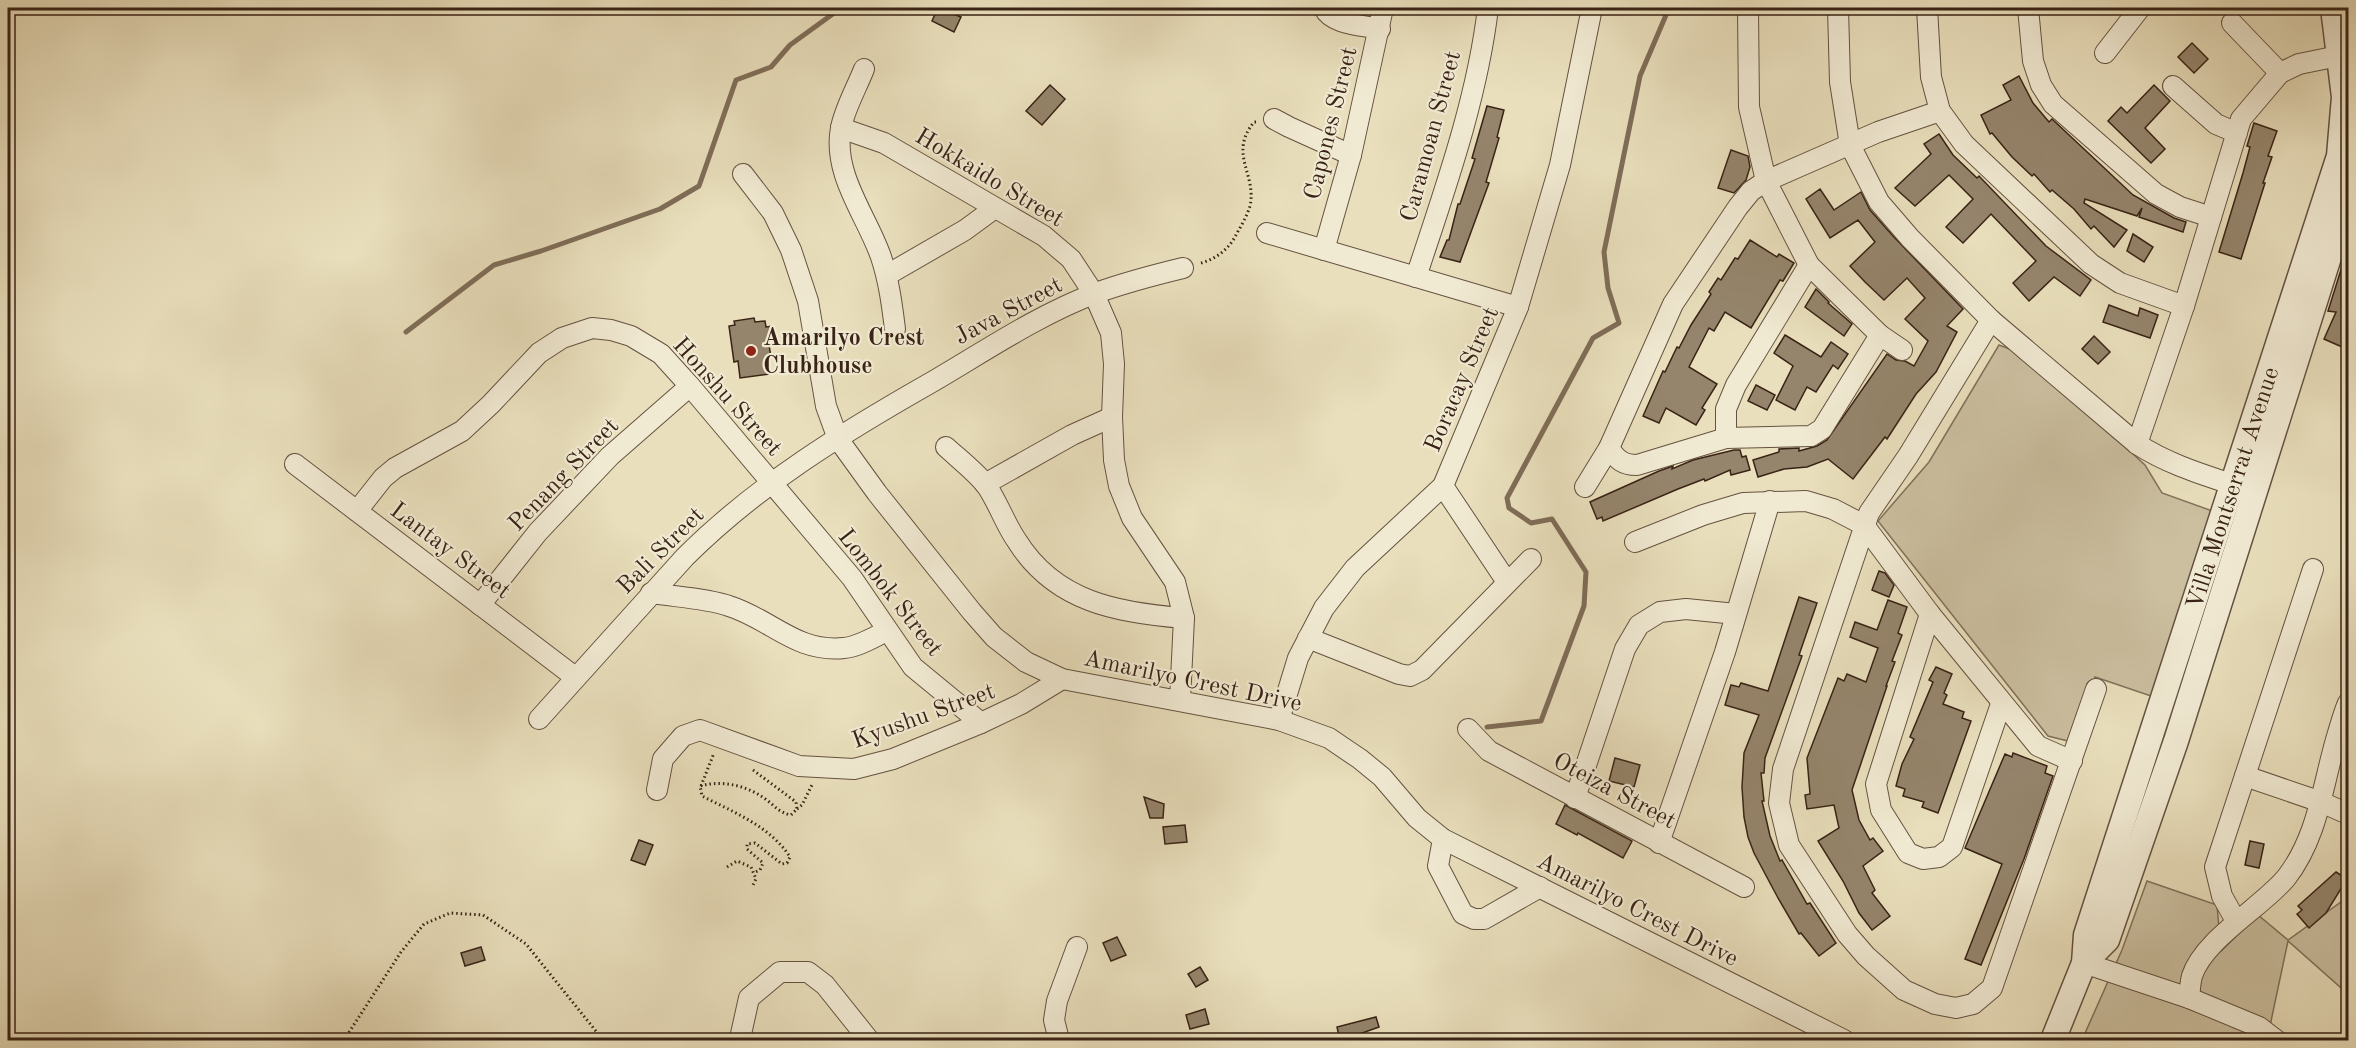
<svg xmlns="http://www.w3.org/2000/svg" width="2356" height="1048" font-family="'Old Standard TT',serif">
<rect width="100%" height="100%" fill="#e9dfbc"/>
<filter id="stains"><feTurbulence type="fractalNoise" baseFrequency=".00333" numOctaves="4"/><feColorMatrix values="0 0 0 0 .2 0 0 0 0 .09 0 0 0 0 .02 0 0 0 .5 -.17"/></filter>
<radialGradient id="worn" r=".72"><stop offset=".6" stop-color="#630" stop-opacity="0"/><stop offset="1" stop-color="#630" stop-opacity=".3"/></radialGradient>
<g fill="#cbbfa0" stroke="#82715b" stroke-width="1.5">
<path d="M1999,345l24,9 122,111 17,28 56,20 -61,185 -62,-21 -23,65 -24,-6 -170,-215 51,-59z"/>
<path d="M2147,881l70,24 4,46 37,-36 30,25 60,-43v97l-60,-53 -21,99h-185l40,-90z"/>
</g>
<g fill="none" stroke-linecap="round" stroke-linejoin="round">
<g stroke="#7f6d58" stroke-width="5">
<path d="M406,332l88,-67 47,-14 119,-42 39,-23 37,-106 35,-13 19,-22 51,-37"/>
<path d="M1487,727l54,-6 43,-115 2,-34 -34,-53 -21,4 -22,-15 -2,-10 86,-160 26,-15 -11,-35 -4,-36 36,-176 29,-68"/>
</g>
</g>
<g fill="#95856c" stroke="#392316" stroke-width="1.5">
<path d="M938,8l23,9 -7,15 -22,-11z"/>
<path d="M2192,43l16,16 -14,14 -16,-16z"/>
<path d="M2019,76l14,27 16,19 3,-3 81,76 41,23 12,4 -3,10 -44,-15 3,-9 -5,8 -52,-17 -1,4 43,27 -13,17 -20,-21 -3,3 -17,-20 -22,-19 -2,2 -16,-18 -2,2 -20,-19 -20,-24 -2,1 -9,-19 30,-15 -8,-15z"/>
<path d="M1050,85l15,14 -23,26 -16,-14z"/>
<path d="M2154,85l16,16 -25,27 20,21 -14,14 -43,-42 13,-14 6,6z"/>
<path d="M1487,106l17,4 -7,27 2,1 -13,44 3,1 -29,79 -20,-5 7,-17h2l9,-36h2l15,-45 -3,-1z"/>
<path d="M2254,123l23,8 -9,25 4,1 -9,26h2l-24,76 -22,-7 24,-79 7,-26 -3,-1z"/>
<path d="M1939,134l14,21 24,23 2,-2 67,70 45,34 -11,16 -26,-19 -25,24 -16,-18 23,-22 -45,-47 -28,29 -17,-16 27,-28 -24,-24 -34,31 -20,-18 36,-34 -7,-10z"/>
<path d="M1731,150l17,6 2,11 -4,13 -12,13 -16,-5z"/>
<path d="M1820,189l14,21 27,-18 9,18 23,26 70,73 -16,17 10,6 -21,40 -20,22 -29,45 -2,-2 -32,42 -25,-20 -21,8 -23,2 -26,8 -5,-17 26,-8v-3l20,-1v3l18,-5 10,-6 60,-86 9,6 9,1 9,5 14,-25 -23,-22 20,-21 -18,-20 -23,22 -19,-18 -15,-16 25,-24 -17,-22 -28,18 -24,-39z"/>
<path d="M2133,234l20,13 -9,15 -17,-11z"/>
<path d="M1750,240l27,17 2,-3 15,9 -11,18 -3,-1 -29,48 -26,-16 -11,19 -5,-3 -20,39 28,17 -15,24 3,2 -9,15 -30,-17 -7,15 -16,-7 20,-45 2,1 12,-25 2,1 12,-23 20,-31 -2,-2 9,-14 3,2 14,-22 3,1z"/>
<path d="M2345,257h4v93l-25,-11 12,-27 -8,-1z"/>
<path d="M1816,289l13,13 -1,1 24,21 -8,12 -39,-29z"/>
<path d="M2109,305l29,11 2,-8 18,7 -8,23 -47,-16z"/>
<path d="M754,318l1,4 10,-1 1,6 7,-1 3,18 -7,1 2,12 -5,1 3,16 -29,4 -2,-17 -4,1 -5,-36 6,-1 -1,-4z"/>
<path d="M1785,335l36,22 10,-15 17,12 -10,15 -5,-4 -17,27 -9,-5 -12,23 -19,-10 17,-34 -19,-13z"/>
<path d="M2094,336l16,16 -12,12 -16,-15z"/>
<path d="M1756,385l19,10 -8,15 -19,-9z"/>
<path d="M1734,450h6l2,7 4,-1 4,14 -19,5 -1,-5 -25,11 -1,-2 -26,10 -75,32 -1,-4 -5,2 -7,-17 69,-31 14,-5 -1,3 21,-9z"/>
<path d="M1879,571l6,2 9,12 -5,12 -17,-7z"/>
<path d="M1799,597l18,6 -18,52 3,1 -37,102 -1,15h-3l3,28h-2l8,35 10,25 2,-1 25,44 3,-1 26,40 -17,13 -18,-23 -2,1 -21,-36 -24,-45 -6,-16 -4,-20 -2,-30 2,-34 15,-38 -34,-10 6,-20 8,2 2,-4 27,8z"/>
<path d="M1888,600l19,7 -9,26 4,2 -10,26 3,1 -9,24h1l-35,104 7,30 11,20 3,-2 10,13 -20,15 12,24 -3,3 18,23 -18,14 -13,-17 -16,-32 -25,-40 21,-13 -5,-23 -27,4 -2,-14 5,-1 -3,-36 31,-80 6,3 3,-7 19,8 12,-34 -28,-11 5,-15 22,8z"/>
<path d="M1936,667l16,7 -8,19 3,2 -4,9 21,8 -2,6 9,3 -33,92 -16,-6 2,-5 -21,-6 2,-7 -9,-3 6,-22 12,-25 -4,-2 23,-55 -4,-2z"/>
<path d="M2013,753l34,13 -2,7 8,3 -29,83 -43,106 -16,-6 37,-95 -37,-16 40,-94 7,3z"/>
<path d="M1615,758l25,7 -6,22 -25,-6z"/>
<path d="M1144,797l20,7 -1,14h-13z"/>
<path d="M1565,805l67,36 -9,17 -45,-25 -1,2 -21,-11z"/>
<path d="M1185,825l2,17 -22,2 -2,-17z"/>
<path d="M639,840l14,5 -8,20 -14,-5z"/>
<path d="M2250,841l14,3 -5,24 -14,-3z"/>
<path d="M2336,872l11,7 -21,34 -17,15 -12,-14 5,-4 -4,-4z"/>
<path d="M1117,937l9,18 -15,6 -8,-18z"/>
<path d="M481,947l4,13 -20,6 -4,-13z"/>
<path d="M1200,967l8,13 -12,7 -8,-13z"/>
<path d="M1205,1009l4,15 -19,5 -4,-14z"/>
<path d="M1376,1017l3,10 -39,14 -3,-14z"/>
</g>
<g fill="none" stroke-linecap="round" stroke-linejoin="round">
<g stroke="#655240" stroke-width="22">
<g id="minor">
<path d="M1324,8c8,17 39,17 56,21"/>
<path d="M1748,8l1,99 17,74 43,84 71,70 22,15"/>
<path d="M1838,8l2,74 10,63 29,57 31,36 81,82 146,124c34,22 71,32 109,45"/>
<path d="M1927,8l4,69 9,34 24,33 127,120 29,19 64,23"/>
<path d="M2028,8l5,53 8,24 12,19 103,90 24,13 31,10"/>
<path d="M2232,23l48,50"/>
<path d="M2105,53l35,-45"/>
<path d="M864,69c-7,18 -20,41 -23,59 -9,46 26,88 40,129 8,24 11,48 14,72"/>
<path d="M2173,86l43,38 21,9"/>
<path d="M1274,119l15,8 62,28"/>
<path d="M841,128l43,15 160,93 27,23 23,35 17,39 3,31 -2,53 2,43 5,26 13,32 43,64 9,36 -4,82"/>
<path d="M743,174l30,39 18,37 17,51 18,105 12,33 39,54 95,119 22,25 32,25 36,17 217,41 50,18 31,21 22,18 35,41 26,21 401,201"/>
<path d="M1267,233l251,74"/>
<path d="M1324,250l27,-95 32,-147"/>
<path d="M887,275l78,-45 30,-22"/>
<path d="M1416,277c29,-88 61,-177 72,-269"/>
<path d="M1991,320l-83,136 -39,57 -86,256 -4,34 10,42 58,89 19,22 38,34 31,14 21,4 17,-4 19,-16 104,-299"/>
<path d="M1726,438v-29l10,-24 73,-120"/>
<path d="M2137,444l47,-138 57,-187 39,-46 19,-9 49,-10"/>
<path d="M946,447c12,11 31,26 40,38 12,17 19,39 31,56 38,61 101,72 167,77"/>
<path d="M1609,448c8,12 14,17 28,17l89,-27 85,-2 11,-7 58,-94"/>
<path d="M295,464l280,213"/>
<path d="M985,484l87,-49 40,-18"/>
<path d="M1443,486l64,96"/>
<path d="M1585,487l24,-39 64,-144 65,-97 13,-16 15,-10 112,-49 62,-21"/>
<path d="M357,511l26,-33 12,-10 67,-37 29,-27 48,-51 23,-15 30,-10 19,2 20,6 30,18 29,32 162,192 61,89 68,56"/>
<path d="M1635,542l68,-27 40,-12 63,-2 27,8 31,16 66,89 108,132 34,15"/>
<path d="M651,593c25,4 55,5 78,13 42,13 67,47 115,42 14,-1 30,-11 43,-17"/>
<path d="M480,605l58,-73 72,-76 80,-70"/>
<path d="M1930,614l-54,170 5,26 27,43 15,6 16,-2 13,-10 49,-143"/>
<path d="M1308,638l91,36 11,2 12,-6 109,-111"/>
<path d="M539,719l146,-162c72,-72 159,-125 247,-175 53,-31 106,-67 164,-89 28,-10 58,-18 87,-25"/>
<path d="M1279,720l19,-62 26,-50 31,-40 88,-82 75,-179 42,-142 32,-157"/>
<path d="M1468,729l21,22 255,136"/>
<path d="M2245,776l76,26 27,12"/>
<path d="M657,790l6,-31 20,-23 17,-6 99,36 55,3 39,-10 88,-36 40,-19 41,-25"/>
<path d="M1575,798l50,-149 14,-24 21,-13 26,-3 50,5"/>
<path d="M1443,839l-5,27 25,48 11,5h10l56,-32"/>
<path d="M1659,843l66,-191 45,-151"/>
<path d="M2236,921l-14,-25 -7,-29 98,-298"/>
<path d="M2084,963l105,35 70,29 17,13"/>
<path d="M2189,998c1,-7 1,-15 3,-22 12,-37 70,-69 94,-98 33,-42 37,-97 52,-145 3,-10 6,-21 10,-30"/>
<path d="M742,1040l-1,-6 8,-36 31,-26h28l17,13 44,55"/>
<path d="M1059,1040l-5,-20 3,-19 20,-54"/>
</g>
</g>
<g stroke="#655240" stroke-width="27">
<g id="tertiary">
<path d="M2084,963l23,-23 69,-199 172,-544"/>
<path d="M2053,1040l31,-77 2,-28 253,-779 5,-59 -11,-89"/>
</g>
</g>
<g stroke="#392316" stroke-width="3" stroke-dasharray="1.5 3" stroke-linecap="butt">
<path d="M1201,263c15,-4 28,-14 35,-28 5,-9 11,-19 14,-29 7,-32 -22,-52 4,-84h4"/>
<path d="M753,770l43,32 1,7 -6,6c-12,-2 -18,-11 -27,-17 -19,-13 -42,-18 -64,-12l2,10c31,16 68,30 88,61l-3,6 -5,1 -27,-21 -8,1v5l16,14 -3,7 -5,2"/>
<path d="M701,786l13,-33"/>
<path d="M797,809l5,-4 10,-20"/>
<path d="M727,867l10,-6 14,6 5,12 -4,8"/>
<path d="M344,1040l57,-88 23,-28 26,-11 33,2 43,29 77,96"/>
</g>
<use href="#minor" stroke="#f1ead3" stroke-width="20"/>
<use href="#tertiary" stroke="#f1ead3" stroke-width="24"/>
</g>
<circle fill="#8f2418" stroke="#f1ead3" stroke-width="2" cx="751" cy="351" r="6"/>
<g text-anchor="middle" stroke-width="4.5" stroke-linejoin="round" paint-order="stroke">
<g font-size="24" fill="#392316" stroke="#f1ead3">
<text transform="translate(1330 123) rotate(-76)" y="8">Capones Street</text>
<text transform="translate(1430 136) rotate(-75)" y="8">Caramoan Street</text>
<text transform="translate(990 177) rotate(31)" y="8">Hokkaido Street</text>
<text transform="translate(1008 310) rotate(-28)" y="8">Java Street</text>
<text transform="translate(1461 379) rotate(-67)" y="8">Boracay Street</text>
<text transform="translate(728 396) rotate(48)" y="8">Honshu Street</text>
<text transform="translate(563 474) rotate(-46)" y="8">Penang Street</text>
<text transform="translate(2232 488) rotate(-72)" y="8">Villa Montserrat Avenue</text>
<text transform="translate(451 550) rotate(37)" y="8">Lantay Street</text>
<text transform="translate(660 550) rotate(-45)" y="8">Bali Street</text>
<text transform="translate(891 592) rotate(52)" y="8">Lombok Street</text>
<text transform="translate(1193 680) rotate(12)" y="8">Amarilyo Crest Drive</text>
<text transform="translate(923 715) rotate(-20)" y="8">Kyushu Street</text>
<text transform="translate(1615 790) rotate(28)" y="8">Oteiza Street</text>
<text transform="translate(1638 909) rotate(27)" y="8">Amarilyo Crest Drive</text>
</g>
<g font-size="24" font-weight="bold" fill="#392316" stroke="#f1ead3" text-anchor="start">
<text x="763" y="345">Amarilyo Crest<tspan x="763" dy="28">Clubhouse</tspan></text>
</g>
</g>
<rect width="2356" height="1048" fill="none" stroke="#e9dfbc" stroke-width="30"/>
<rect x="9" y="9" width="2338" height="1030" fill="none" stroke="#392316" stroke-width="3"/>
<rect x="15" y="15" width="2326" height="1018" fill="none" stroke="#392316" stroke-width="1.5"/>
<rect width="100%" height="100%" filter="url(#stains)"/>
<rect width="100%" height="100%" fill="url(#worn)"/>
</svg>
